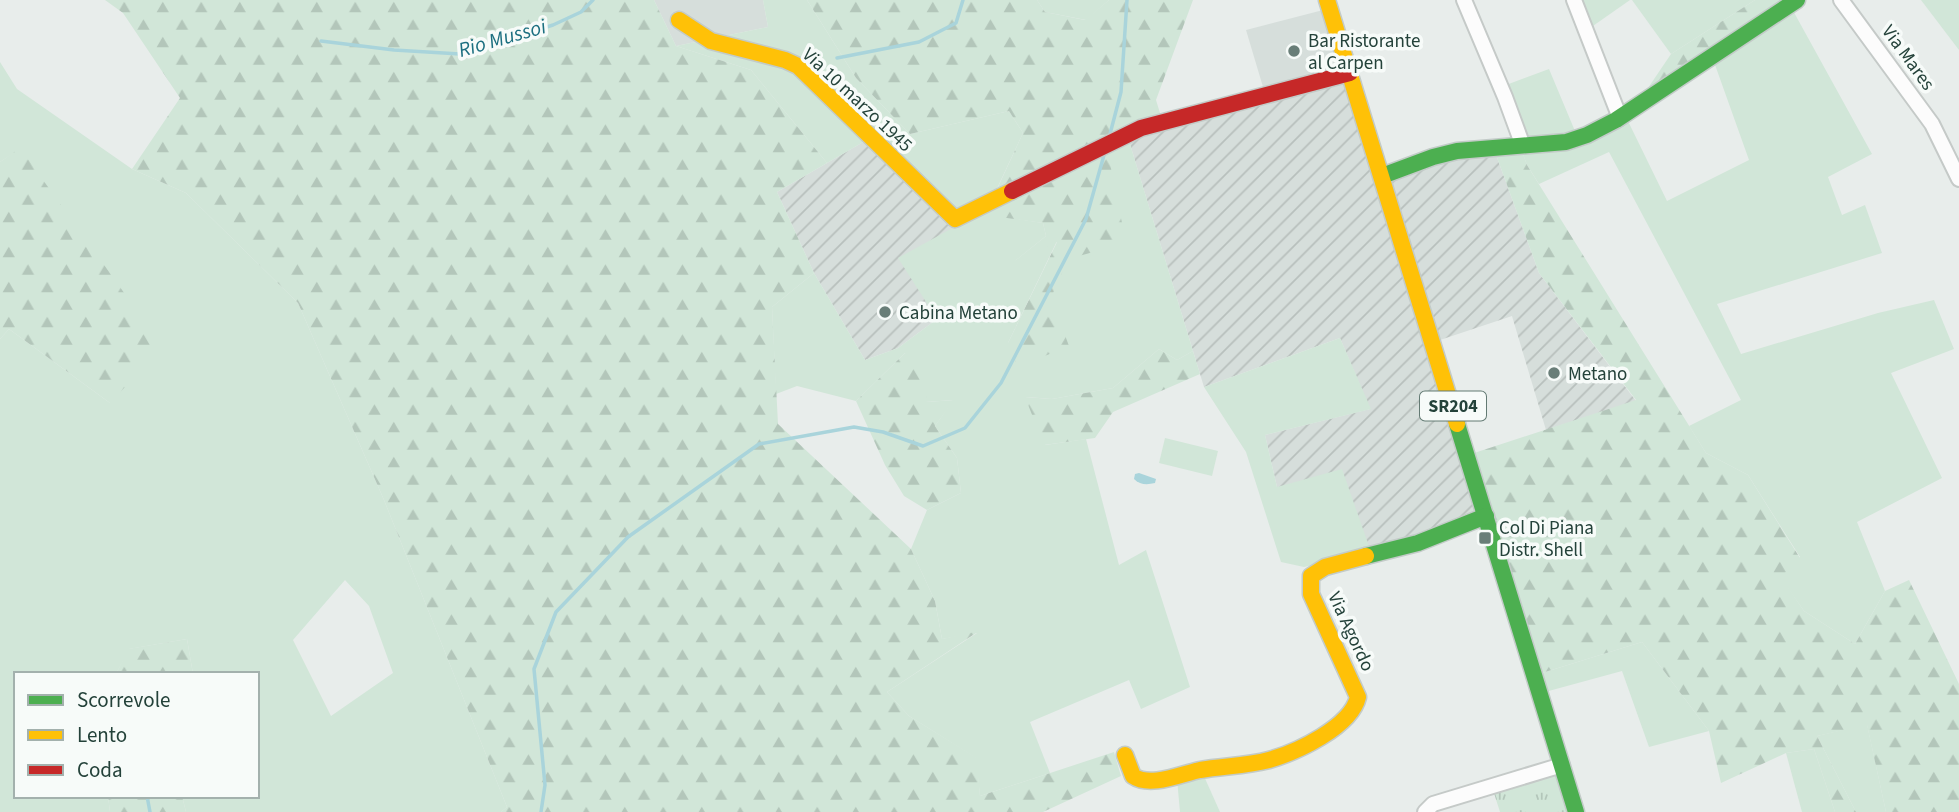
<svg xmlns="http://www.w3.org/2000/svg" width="1959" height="812" font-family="'Source Sans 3',sans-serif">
<defs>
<pattern id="industrial-furrows" width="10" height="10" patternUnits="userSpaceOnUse" patternTransform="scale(1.75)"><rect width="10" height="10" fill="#d6dedb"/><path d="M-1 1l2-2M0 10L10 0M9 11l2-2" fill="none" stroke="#b8c0bd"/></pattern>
<pattern id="forest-firs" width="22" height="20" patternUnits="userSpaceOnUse" patternTransform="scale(1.75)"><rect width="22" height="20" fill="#d1e6d8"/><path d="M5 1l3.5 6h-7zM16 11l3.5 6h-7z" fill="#b3c6ba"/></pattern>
<pattern id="park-tufts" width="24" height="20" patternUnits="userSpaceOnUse" patternTransform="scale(1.75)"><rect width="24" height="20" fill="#d1e6d8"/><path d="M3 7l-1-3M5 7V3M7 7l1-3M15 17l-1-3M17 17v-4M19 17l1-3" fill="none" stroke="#b3c6ba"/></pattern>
</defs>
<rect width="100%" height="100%" fill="#e8edeb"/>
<g fill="#d6dedb">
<path d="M654,0h109l5,27 -92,19z"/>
<path d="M1327,9l21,68 -82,20 -20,-67z"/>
</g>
<g fill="url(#industrial-furrows)">
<path d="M1348,77l32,104 78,-27 37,-2 44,121 97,128 -90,29 -34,-114 -81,27 53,171 -113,38 -94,-65 -12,-52 105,-26 -30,-71 -136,49 -75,-246z"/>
<path d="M865,141l94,83 -22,95 -39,29 -33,12 -51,-87 -37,-81z"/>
</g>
<g fill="#d1e6d8" fill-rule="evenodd">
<path d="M763,0h44l49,78 54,56 99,-23 14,22 -38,81 58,9 3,13 -31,25 42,-20 -49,102 42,-45 58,-145 21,-12 64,210 -16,9 -18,-11 -46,39 -61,11 -26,-2 19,48 41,-6 33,126 27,-15 44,137 -49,22 -12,-29 -99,42 20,51 -70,23 -4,-38 -67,-42 -22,-24 90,-59 -35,6 -7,-38 -24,-52 16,-39 34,-17 -4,-35 -22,-32 18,-26 -27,2 -21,-49 -49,48 -59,-15 -21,8 -4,-87 42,-34 51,87 33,-12 39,-29 -39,-61 60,-33 -93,-84 -38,22 -76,-93 -75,-24 92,-19z"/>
<path d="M1037,0h72l-23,20 -41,-8z"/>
<path d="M1579,0h51l-40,28z"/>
<path d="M1632,0h123l-84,54z"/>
<path d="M1921,0h38v50z"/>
<path d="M1791,7l81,147 -44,23 14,38 23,-10 17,48 -165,51 24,50 137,-41 56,-13 20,49 -63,24 51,105 -85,44 28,69 -30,53 -51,-33 -24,-34 20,-20 -52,-82 -42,-22 -17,-27 52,-26 -132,-248 -70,32 -12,-19 -29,-77 51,-19 31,74 46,-26 41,84 82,-41 -35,-98z"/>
<path d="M0,62l17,27 115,80 54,24 112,110 86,197 123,307 -6,5h-315l-4,-16h75v-122h-64l-6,-35 -58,10 -13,25h-100v122h92l2,16h-110v-473l9,-10 101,74 -90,-254 -20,13zM345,580l24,26 24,67 -62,43 -38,-76z"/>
<path d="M1340,338l31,71 -106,26 12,52 65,-18 29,83 -67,15 -23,-5 -35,-110 -42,-65z"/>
<path d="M1165,438l53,13 -6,25 -53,-13z"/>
<path d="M1642,642l67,89 -60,16 -27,-76 -88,24 -5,-18z"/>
<path d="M1867,724l19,88h-30l-39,-76z"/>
<path d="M1814,749l21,63h-33l-16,-59z"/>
<path d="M1203,774l17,38h-40l-3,-33z"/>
</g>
<g fill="url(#forest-firs)">
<path d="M105,0h549l22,46 75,24 76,93 -50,29 37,81 -42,34 6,117 133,125 24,52 7,38 37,-8 -92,61 22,24 68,42 3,38 134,-44 7,24 -78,36h-542l6,-5 -123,-307 -86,-197 -112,-110 -54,-24 48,-71 -57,-85z"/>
<path d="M807,0h230l8,12 40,8 24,-20h84l-37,100 8,26 -56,27 18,90 -58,16 -17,39 18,48 -51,21 -10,-24 49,-101 -46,22 35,-28 -3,-13 -58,-8 38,-82 -14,-22 -99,23 -54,-56z"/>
<path d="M1755,0h46l-153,88 23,-34z"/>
<path d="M20,148l143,199 -53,56 -101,-74 -9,10v-177z"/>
<path d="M1522,151l5,14 179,288 42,22 52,83 -19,19 23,34 51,33 30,-53 24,-11 50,104v128h-73l-19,-87 -50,11 39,76h-21l-21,-63 -28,4 -65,30 -12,-52 -67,-89 -113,35 -61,-222 168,-55 -97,-127 -44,-121z"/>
<path d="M1159,349l18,11 16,-9 7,23 -87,38 -18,26 -51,7 -19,-48 27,2 61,-11z"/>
<path d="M905,353l23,16 -2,33 28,-2 -19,26 22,32 4,35 -34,17 -23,-14 -19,-31 -29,-64z"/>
<path d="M187,639l6,35h-77l12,-25z"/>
<path d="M108,796h74l4,16h-76z"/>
</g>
<path fill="url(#park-tufts)" d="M1557,769l13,43h-70l-7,-22z"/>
<path fill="#a9d4db" d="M1139,473l17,6 -1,4c-8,2 -15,2 -21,-4l1,-5z"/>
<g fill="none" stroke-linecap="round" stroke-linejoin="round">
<g stroke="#a9d4db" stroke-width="3.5">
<path d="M321,41l73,9 66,4 93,-29 28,-13 12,-12"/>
<path d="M837,58l82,-16 37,-19 7,-23"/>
<path d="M1110,134l11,-42 6,-92"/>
<path d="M147,796l3,16"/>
<path d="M541,812l4,-27 -11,-116 22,-57 72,-75 131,-93 95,-17 29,5 40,14 42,-18 36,-45 85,-164 18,-64"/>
</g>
<g stroke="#c5cac8" stroke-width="18">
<g id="street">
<path d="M1464,0l41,97 18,49"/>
<path d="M1574,0l46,118"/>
<path d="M1841,0l91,124 27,55"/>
<path d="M1425,812l8,-8 129,-39"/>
</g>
</g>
<g stroke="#c3cbc8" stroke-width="19">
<g id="fast">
<path d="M1382,176l51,-19 24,-6 109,-9 21,-7 29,-15 181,-120"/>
<path d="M1457,424l119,388"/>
<path d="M1366,556l52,-13 68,-27"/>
</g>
</g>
<g stroke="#c3cbc8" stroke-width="19">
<g id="slow">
<path d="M1327,0l130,424"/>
<path d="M679,20l32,21 74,19 13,6 157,153 57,-28"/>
<path d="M1125,755l8,21c17,12 48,-2 67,-6 23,-4 47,-4 69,-10 28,-8 82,-33 89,-63l-47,-103v-18l14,-9 41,-11"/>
</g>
</g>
<g stroke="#c3cbc8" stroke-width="19">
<path id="jam" d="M1012,191l129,-63 209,-55"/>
</g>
<use href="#street" stroke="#fcfcfc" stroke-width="14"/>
<use href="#fast" stroke="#4caf50" stroke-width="16"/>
<use href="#slow" stroke="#ffc107" stroke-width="16"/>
<use href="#jam" stroke="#c62828" stroke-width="16"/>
</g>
<g fill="#697e78" stroke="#f7fbf9" stroke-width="2.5">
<circle cx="1294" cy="51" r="7"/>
<circle cx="885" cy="312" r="7"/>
<circle cx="1554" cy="373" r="7"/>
<rect x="1478" y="531" width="14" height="14" rx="3.5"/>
</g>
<g text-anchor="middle" stroke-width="7" stroke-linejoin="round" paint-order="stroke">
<rect fill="#f7fbf9" stroke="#637a73" stroke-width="2" x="1420" y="391.5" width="66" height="29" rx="5"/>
<g font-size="18" font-weight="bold" fill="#24423a">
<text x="1453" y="412">SR204</text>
</g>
<g font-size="19" fill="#24423a" stroke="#f7fbf9" text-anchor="start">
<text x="1308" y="47">Bar Ristorante<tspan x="1308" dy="22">al Carpen</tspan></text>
<text x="899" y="319">Cabina Metano</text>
<text x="1568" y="380">Metano</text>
<text x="1499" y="534">Col Di Piana<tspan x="1499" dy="22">Distr. Shell</tspan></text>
</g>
<g font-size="19" fill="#24423a" stroke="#f7fbf9">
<text transform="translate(1909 57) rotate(54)" y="7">Via Mares</text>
<text transform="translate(858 99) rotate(43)" y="7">Via 10 marzo 1945</text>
<text transform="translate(1352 631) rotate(65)" y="7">Via Agordo</text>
</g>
<g font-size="21" font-style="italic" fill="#1c6f80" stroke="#f7fbf9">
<text transform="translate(502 38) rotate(-16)" y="7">Rio Mussoi</text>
</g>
</g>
<rect x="14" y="672" width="245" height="126" fill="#f7fbf9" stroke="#a3b1ad" stroke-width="2"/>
<rect x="28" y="695" width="35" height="10" fill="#4caf50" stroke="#a3b1ad" stroke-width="2"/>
<text x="77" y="707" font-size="21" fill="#24423a">Scorrevole</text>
<rect x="28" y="730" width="35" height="10" fill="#ffc107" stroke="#a3b1ad" stroke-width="2"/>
<text x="77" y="742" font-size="21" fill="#24423a">Lento</text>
<rect x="28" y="765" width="35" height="10" fill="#c62828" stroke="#a3b1ad" stroke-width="2"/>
<text x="77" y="777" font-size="21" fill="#24423a">Coda</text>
</svg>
